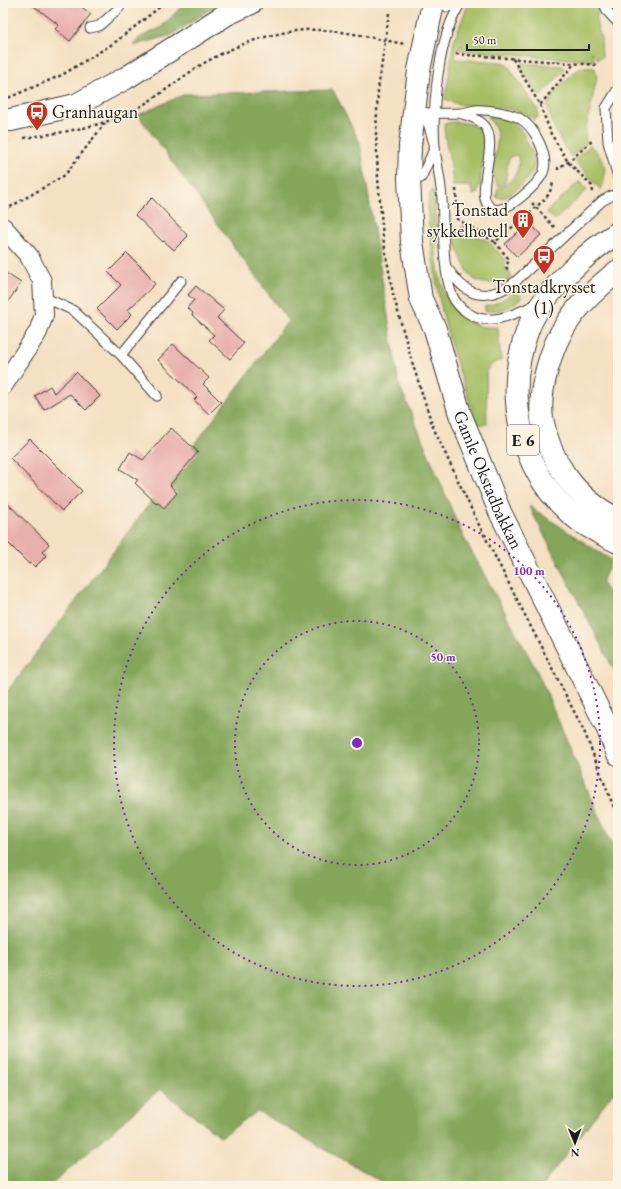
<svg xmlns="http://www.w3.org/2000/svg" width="621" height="1189" font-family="'EB Garamond',serif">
<rect width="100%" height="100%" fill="#fcf5e5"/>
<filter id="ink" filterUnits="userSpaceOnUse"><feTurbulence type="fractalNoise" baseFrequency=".025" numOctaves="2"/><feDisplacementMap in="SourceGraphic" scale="8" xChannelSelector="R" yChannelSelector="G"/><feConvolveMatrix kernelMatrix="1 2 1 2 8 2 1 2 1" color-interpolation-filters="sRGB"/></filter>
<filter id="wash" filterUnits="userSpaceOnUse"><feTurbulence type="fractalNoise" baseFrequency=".012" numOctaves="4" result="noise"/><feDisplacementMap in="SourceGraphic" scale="16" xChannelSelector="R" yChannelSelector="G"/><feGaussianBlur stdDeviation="0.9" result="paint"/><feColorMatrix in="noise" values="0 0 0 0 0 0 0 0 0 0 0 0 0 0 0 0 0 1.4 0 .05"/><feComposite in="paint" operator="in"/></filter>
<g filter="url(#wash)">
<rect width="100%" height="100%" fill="#f4e0c3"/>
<g fill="#a6be64" stroke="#616d40">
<path d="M470,3h126l2,7 -2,11 5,18 1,18 -4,2 -7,-7 4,9 -137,-11 5,-5 -6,3 -2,11 48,3 6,5 29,43v7l-3,3c-27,-21 -62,-6 -90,-21l9,-59 14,-35z"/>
<path d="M522,63l41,3 1,2v2l-22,25h-4l-17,-26 -1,-3z"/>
<path d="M581,67l14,1 2,9 -11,52 -1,9 2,4 -16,15c-7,-9 -25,-42 -23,-53 3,-10 25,-31 33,-37z"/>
<path d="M487,116c24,0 34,10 43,32 4,8 6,15 2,23 -4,11 -17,19 -25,26l-5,1 -6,-1 2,-9c13,-3 25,-20 19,-33l-5,1 -4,5 -2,19 -2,4 -6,2 -2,-4 -4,-4 6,-41 -3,-10z"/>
<path d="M453,122c33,0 34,17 29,44 -1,10 -2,19 -5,28l-5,1 -1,-9h-19c2,-21 -8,-41 -8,-62z"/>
<path d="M590,145c16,16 18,24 11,45l-27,-30z"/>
<path d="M580,181l7,9 -32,30 -9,-8z"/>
<path d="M432,189c4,8 2,21 3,30 1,38 0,92 44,107 6,2 13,1 19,1l3,34 -8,2 -7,8 1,53h-10c-9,-28 -20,-57 -28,-86 -10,-34 -16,-70 -19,-105 -2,-14 -5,-31 2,-44z"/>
<path d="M462,226l4,1 9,8 13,6 18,19 -3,6 9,10c-3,5 -9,6 -14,7 -8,1 -17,1 -24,-4 -9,-7 -19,-35 -20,-46h7z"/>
<path d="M515,290l7,7c-11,11 -21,14 -37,14v-5c13,-2 21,-8 30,-16z"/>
</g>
<g fill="#84a55a" stroke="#50603b">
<path d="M185,3h35l-48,32 -39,11 6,-8 21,-10z"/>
<path d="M333,90l27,53 39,241 63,150 75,137 77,179 4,11v225l-76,100h-152l-133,-75 -36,26 -61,-48 -110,97h-47v-489l285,-376 -150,-206 47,-21z"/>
<path d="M529,506l82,54 -9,23 16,24v71z"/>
</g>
<g id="blocks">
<g fill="#e9afab">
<path d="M30,3h46l15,11 -21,27 -15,-12 4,-4z"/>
<path d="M152,198l36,38 -14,14 -10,-9 -1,1 -28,-27z"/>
<path d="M529,222l12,13 -24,22 -12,-13z"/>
<path d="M127,253l23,23 -1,1 6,7 -27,26 4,4 -15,15 -20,-20 24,-24 -13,-13z"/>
<path d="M3,271l18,12 -18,26z"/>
<path d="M196,286l28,24 -7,8 27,25 -14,16 -21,-19 5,-5 -22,-20 1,-2 -6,-5 7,-8 -6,-5z"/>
<path d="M173,344l36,34 -6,6 18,18 -12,12 -15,-14 3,-3 -39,-37z"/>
<path d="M76,372l24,24 -14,14 -16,-16 -26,16 -9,-14 15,-10 4,7z"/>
<path d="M171,428l27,24 -28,33 7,8 -13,15 -7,-6 -1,1 -21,-20 3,-3 -18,-11 10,-17 13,8z"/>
<path d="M30,439l52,52 -20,20 -52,-53z"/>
<path d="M3,499l46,45 -7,8 4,4 -11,11 -4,-4 -2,1 -26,-26z"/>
</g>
</g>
</g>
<g filter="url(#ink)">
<use href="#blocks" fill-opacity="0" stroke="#3c3935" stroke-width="1"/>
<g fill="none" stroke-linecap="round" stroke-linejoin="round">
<g stroke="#3c3935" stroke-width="11">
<g id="lane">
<path d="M461,3c-23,33 -29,105 -26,145 2,17 6,33 7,51 2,28 0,70 10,96 3,7 9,14 16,18 21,15 49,0 69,-9"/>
<path d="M604,3l3,8 11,12"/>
<path d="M447,7l12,-2"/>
<path d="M90,28l9,-2 20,-18 3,-5"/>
<path d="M618,89l-12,19 2,34 10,35"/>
<path d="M414,112c15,1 31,2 46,1 5,0 10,-2 15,-3 9,-1 36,3 44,8 15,8 31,38 24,55 -5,11 -35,40 -49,36 -25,-7 8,-66 -10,-84 -6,-7 -17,-9 -24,-12"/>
<path d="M421,178l14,-31 -10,-34"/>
<path d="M447,268c5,6 10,14 17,19 16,14 36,6 51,-5l87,-81 9,-5 7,-2"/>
<path d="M44,297l30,14 47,44 36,41"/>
<path d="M121,355l60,-74"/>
</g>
</g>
<g stroke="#3c3935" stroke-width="20">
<path id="street" d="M3,227l26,29 13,25 2,34 -6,17 -35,54"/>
</g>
<g stroke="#3c3935" stroke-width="24">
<g id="secondary">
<path id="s1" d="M433,3l-14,67 -9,76 -1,32 3,64 9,57 14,30 25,85 40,98 106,213 12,29"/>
<path d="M3,120h8l65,-15 50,-27 101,-64 24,-11"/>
</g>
</g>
<g stroke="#3c3935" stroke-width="24">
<g id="highway">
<path d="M618,233c-31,18 -77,62 -90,96 -25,66 -8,144 48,189 12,10 28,17 42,24"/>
<path d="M618,271c-19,15 -38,32 -51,52 -16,23 -29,68 -25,96 4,20 11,39 23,56 13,18 32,35 53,44"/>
</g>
</g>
<g stroke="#3c3935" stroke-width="2.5" stroke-dasharray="3 3" stroke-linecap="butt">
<path d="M389,13l-11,77 -2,43 2,45 5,59 10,57 19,68 21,65 43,92 108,212 34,87"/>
<path d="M456,54l140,11"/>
<path d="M513,59l27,46 34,-41"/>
<path d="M3,100l59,-25 52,-32 51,-40"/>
<path d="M540,105l11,28"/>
<path d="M550,132l18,30 24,24 1,6"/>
<path d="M24,138c40,-6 82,-11 117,-32 19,-11 36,-25 55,-38 30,-19 63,-32 98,-37 38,-5 75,7 111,13"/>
<path d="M3,141l6,-1"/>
<path d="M558,170v-2l10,-6 25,-22"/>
<path d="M456,189l1,20"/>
<path d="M532,203l24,26"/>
<path d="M5,210l60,-35 40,-52"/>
<path d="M457,218v1l38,23 49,-42 5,-6 5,-13"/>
<path d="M495,242l13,16v4l-2,5 3,4"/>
</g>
<use href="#lane" stroke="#fff" stroke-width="9"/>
<use href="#street" stroke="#fff" stroke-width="18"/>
<use href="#secondary" stroke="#fff" stroke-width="22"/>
<use href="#highway" stroke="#fff" stroke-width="22"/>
</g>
</g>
<g fill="none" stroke="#7b2cbf" stroke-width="2" stroke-dasharray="2 4">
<circle cx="357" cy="743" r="122"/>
<circle cx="357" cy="743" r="243"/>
</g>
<defs>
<g id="bus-pin" transform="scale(1.15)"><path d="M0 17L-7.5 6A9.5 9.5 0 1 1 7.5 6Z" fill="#c8321e" stroke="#fcf5e5"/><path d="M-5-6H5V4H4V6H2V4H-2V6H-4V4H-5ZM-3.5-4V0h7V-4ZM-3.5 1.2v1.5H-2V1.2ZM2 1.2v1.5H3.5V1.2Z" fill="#fff"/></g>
<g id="building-pin" transform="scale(1.15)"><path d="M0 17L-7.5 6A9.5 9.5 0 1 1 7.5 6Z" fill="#c8321e" stroke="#fcf5e5"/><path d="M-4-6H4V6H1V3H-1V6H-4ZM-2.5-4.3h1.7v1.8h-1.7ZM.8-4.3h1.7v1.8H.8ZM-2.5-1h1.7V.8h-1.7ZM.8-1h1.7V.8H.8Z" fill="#fff"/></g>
</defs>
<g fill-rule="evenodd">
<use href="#bus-pin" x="37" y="112"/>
<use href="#building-pin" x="523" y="220"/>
<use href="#bus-pin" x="544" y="256"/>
</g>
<g text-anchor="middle" stroke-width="3" stroke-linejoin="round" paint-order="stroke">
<rect fill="#fcf5e5" stroke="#5f5d58" stroke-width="1" x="507" y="425" width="32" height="30" rx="3"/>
<g font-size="17" font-weight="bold" fill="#1c1c1c">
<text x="523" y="446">E 6</text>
</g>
<g font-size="18" fill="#1c1c1c" stroke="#fcf5e5" text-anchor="start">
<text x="52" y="118">Granhaugan</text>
<text x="508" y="216" text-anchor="end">Tonstad<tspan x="508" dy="21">sykkelhotell</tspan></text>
<text x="544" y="293" text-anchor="middle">Tonstadkrysset<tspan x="544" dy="21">(1)</tspan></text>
</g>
<g font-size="18" fill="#1c1c1c" stroke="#fcf5e5">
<text dy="6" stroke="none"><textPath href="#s1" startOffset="492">Gamle Okstadbakkan</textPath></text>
</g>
</g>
<circle cx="357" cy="743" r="6" fill="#7b2cbf" stroke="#fcf5e5" stroke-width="2"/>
<g font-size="12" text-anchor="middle" font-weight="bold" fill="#7b2cbf" stroke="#fcf5e5" stroke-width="3" stroke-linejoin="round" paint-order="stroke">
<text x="529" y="575">100 m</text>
<text x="443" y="661">50 m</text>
</g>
<rect width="621" height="1189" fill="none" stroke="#fcf5e5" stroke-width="16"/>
<g transform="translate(575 1143) rotate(179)" stroke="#fcf5e5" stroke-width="3" paint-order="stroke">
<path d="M0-3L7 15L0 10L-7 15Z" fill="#1c1c1c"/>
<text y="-6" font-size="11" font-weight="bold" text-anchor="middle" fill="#1c1c1c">N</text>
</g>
<path d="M467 44v6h122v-6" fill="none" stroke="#1c1c1c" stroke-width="2"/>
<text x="473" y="44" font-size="12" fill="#1c1c1c" stroke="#fcf5e5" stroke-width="3" paint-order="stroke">50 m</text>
</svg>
